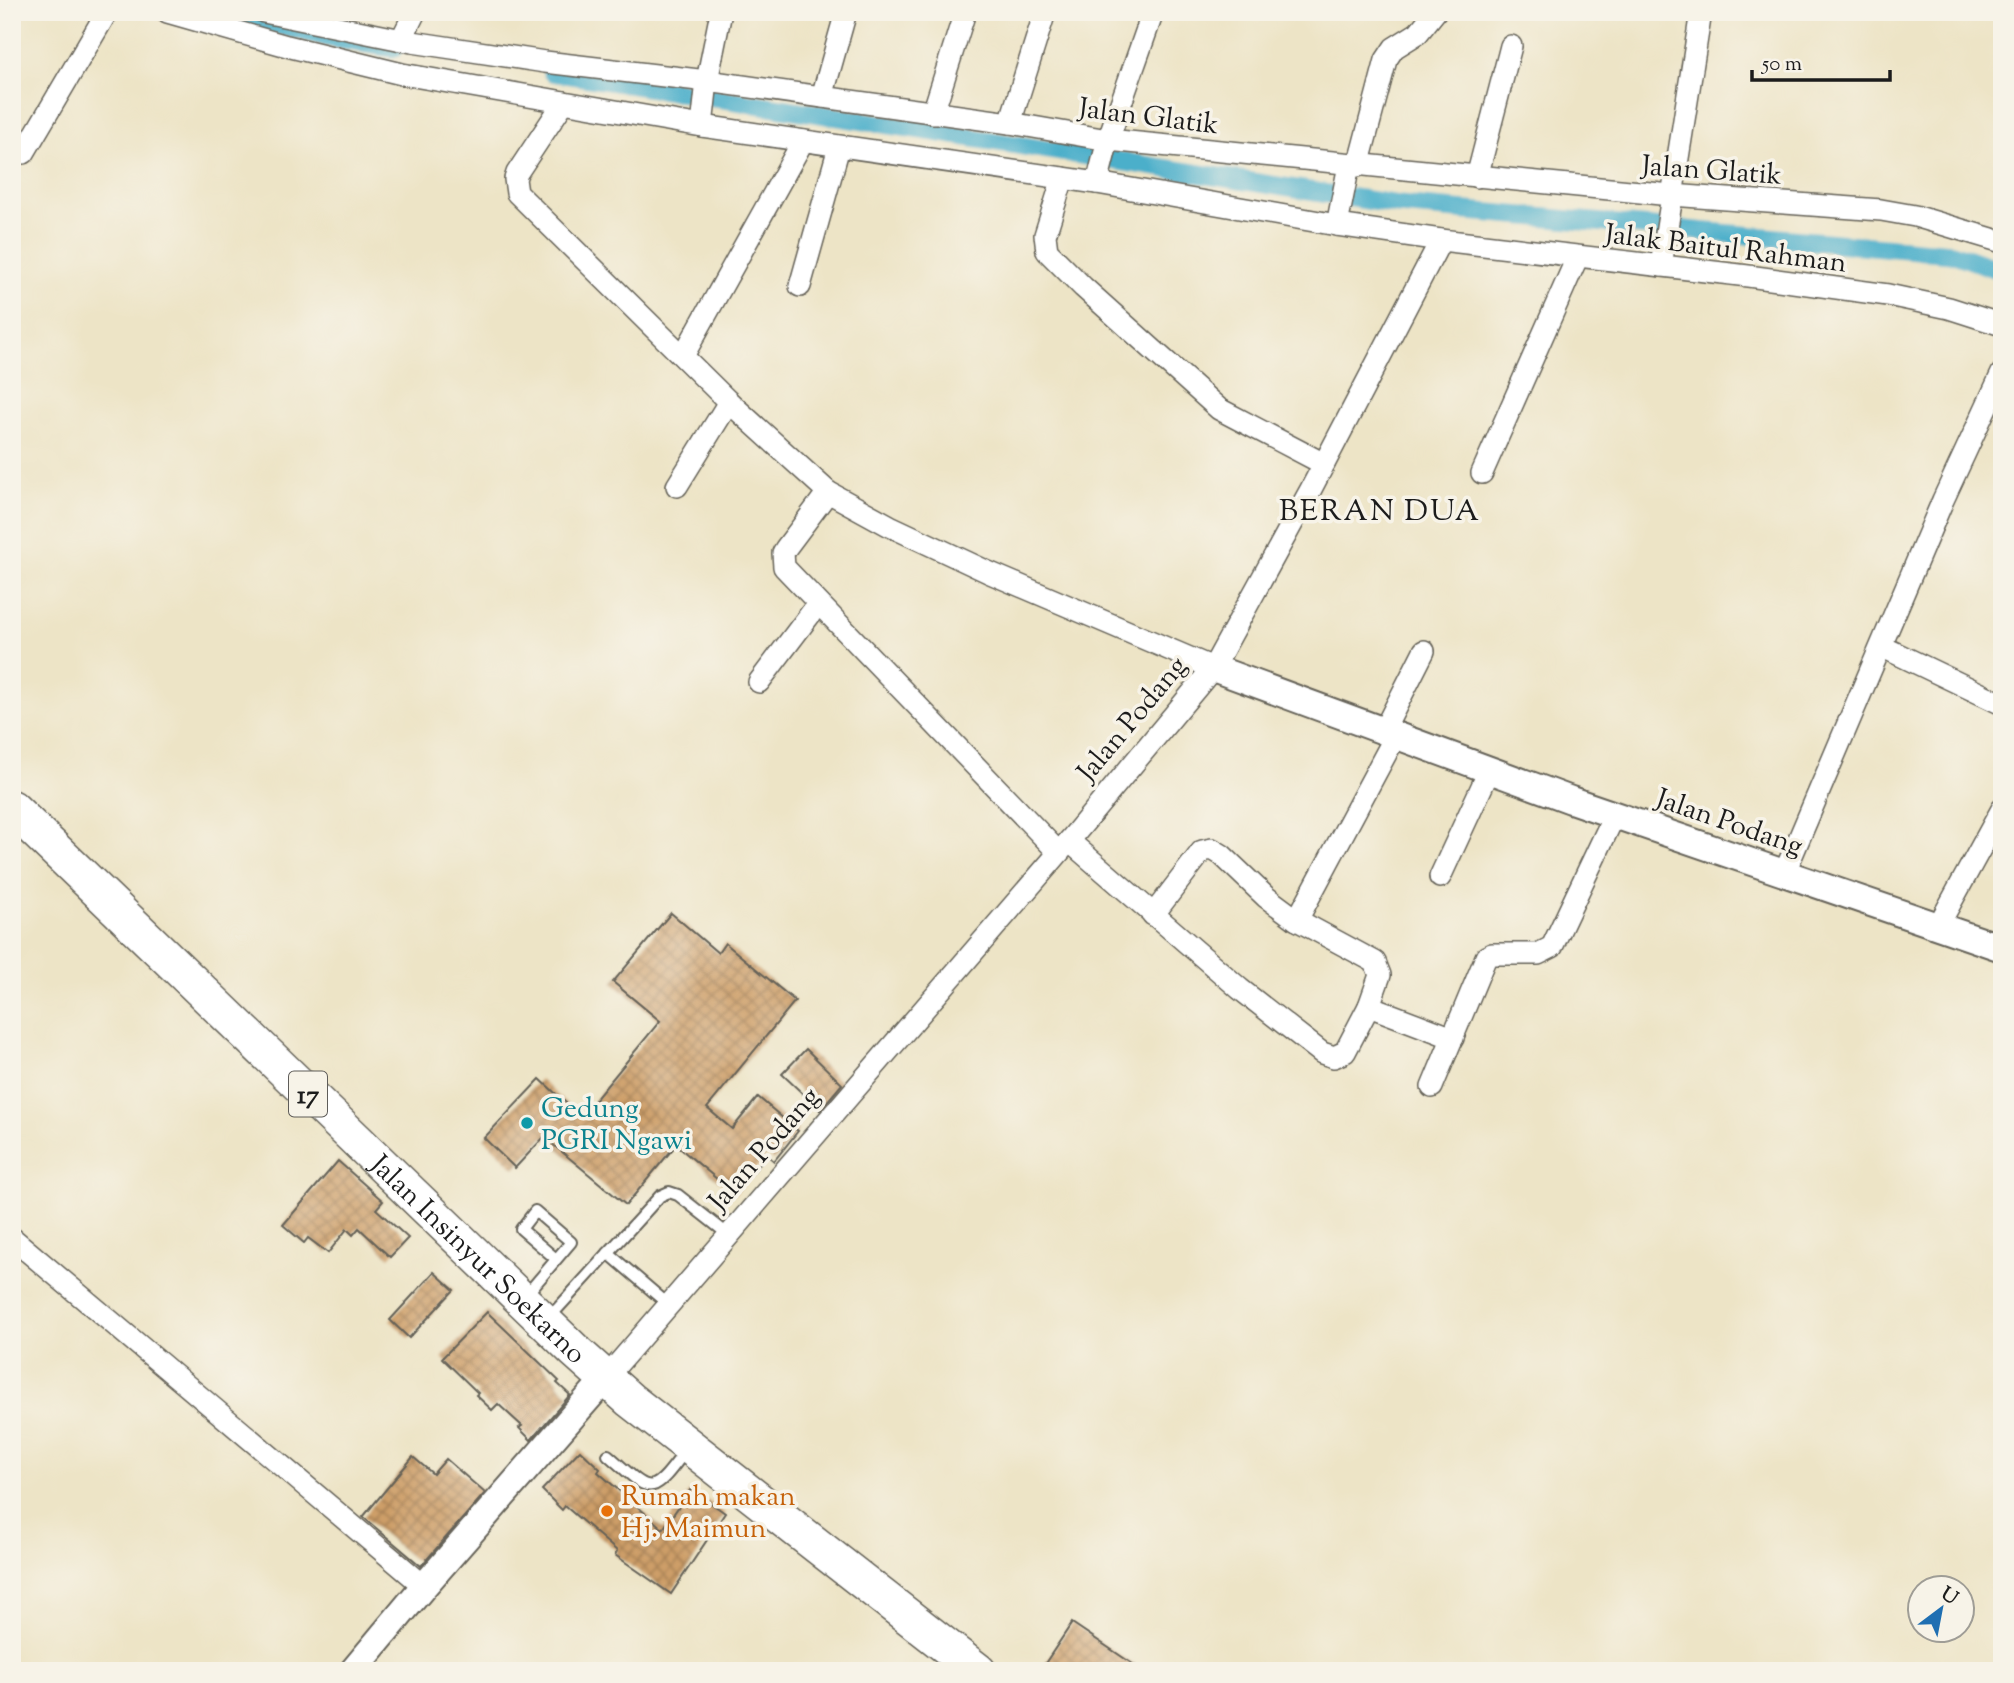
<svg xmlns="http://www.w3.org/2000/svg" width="2014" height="1683" font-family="'Sorts Mill Goudy',serif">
<defs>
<pattern id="building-cross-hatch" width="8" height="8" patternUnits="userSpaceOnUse" patternTransform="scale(1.75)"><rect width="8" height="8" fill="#cd9e68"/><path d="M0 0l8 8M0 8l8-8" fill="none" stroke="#a68055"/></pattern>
</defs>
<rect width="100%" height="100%" fill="#f7f3e8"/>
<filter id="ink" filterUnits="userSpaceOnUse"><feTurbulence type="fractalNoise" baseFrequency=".0143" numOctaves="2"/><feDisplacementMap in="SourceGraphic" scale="14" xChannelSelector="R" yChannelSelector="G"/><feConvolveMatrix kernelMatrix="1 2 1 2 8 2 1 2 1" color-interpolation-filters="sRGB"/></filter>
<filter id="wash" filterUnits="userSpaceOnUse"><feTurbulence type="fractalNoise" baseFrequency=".00686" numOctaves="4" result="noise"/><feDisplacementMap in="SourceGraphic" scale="28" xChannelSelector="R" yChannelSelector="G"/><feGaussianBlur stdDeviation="1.57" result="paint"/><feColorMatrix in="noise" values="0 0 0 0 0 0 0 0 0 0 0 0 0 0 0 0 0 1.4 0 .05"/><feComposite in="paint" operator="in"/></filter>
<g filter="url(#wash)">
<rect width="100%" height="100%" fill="#ede4c6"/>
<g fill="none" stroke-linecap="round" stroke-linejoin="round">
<g stroke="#4bafca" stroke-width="19">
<path d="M224,12l106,26 64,10"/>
<path d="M552,72l847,133 553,48 50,18"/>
</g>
</g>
<g id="blocks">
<g fill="url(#building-cross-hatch)">
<path d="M671,913l47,40 7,-10 70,58 -88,107 25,21 26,-32 40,34 -24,30 -7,-6 -32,39 -59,-49 -50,60 -82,-68 -29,31 -31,-30 56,-59 41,38 79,-96 -47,-39z"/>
<path d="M806,1049l36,35 -22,26 -38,-36z"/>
<path d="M338,1161l45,40 -7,8 32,29 -18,19 -31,-29 -6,7 -6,-6 -19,24 -20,-15 -4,5 -21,-18z"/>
<path d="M434,1272l20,18 -45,48 -19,-18z"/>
<path d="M487,1312l72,69 -2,2 13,12 -39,45 -12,-12 3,-2 -24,-22 -6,6 -16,-15 2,-2 -36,-35z"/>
<path d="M580,1450l20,19 -2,3 65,57 28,-40 34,24 -54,81 -56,-39 2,-4 -52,-45 -3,4 -20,-20z"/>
<path d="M413,1457l20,17 13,-15 39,34 -64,73 -58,-49z"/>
<path d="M1072,1623l71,48h-103z"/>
</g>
</g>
</g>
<g filter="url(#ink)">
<use href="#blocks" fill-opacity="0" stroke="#656258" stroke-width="2"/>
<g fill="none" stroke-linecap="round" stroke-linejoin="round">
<g stroke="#656258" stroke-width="14">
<g id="service">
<path d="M608,1253l62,53"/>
<path d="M526,1295l45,-53 -36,-31 -14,18 35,30"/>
<path d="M549,1318l111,-122 9,-4 9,3 52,41"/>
<path d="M608,1455c44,38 41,45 78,-5"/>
</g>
</g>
<g stroke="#656258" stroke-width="24">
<g id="minor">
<path d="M167,12l120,34 115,28 300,52 395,57 240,42 104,15 307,36 140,19 61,13 53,17"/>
<path d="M264,12l148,30 133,20 162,19 303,42 98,17 563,55 210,15 34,6 87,26"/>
<path d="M401,40l14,-28"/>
<path d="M822,97l24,-85"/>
<path d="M564,102l-47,71 -2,6 2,14 212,209 99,90 62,34 98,46 225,96"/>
<path d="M933,113l32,-101"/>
<path d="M1010,123l35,-111"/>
<path d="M702,126l5,-45 14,-69"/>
<path d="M24,153l83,-141"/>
<path d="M1358,166l28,-106 8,-12 24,-15 17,-21"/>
<path d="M1477,177l34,-131"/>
<path d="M1063,178l-18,57 2,16 36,36 136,122 105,55"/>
<path d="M1097,183l11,-43 45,-128"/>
<path d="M1337,225l12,-60"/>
<path d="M1661,266l40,-254"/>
<path d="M800,286l39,-139"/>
<path d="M683,356l120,-215"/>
<path d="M1482,473l95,-215"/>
<path d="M677,486l52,-84"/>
<path d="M828,492l-42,56 -3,5 1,14 274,285"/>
<path d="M1883,647l119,57"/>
<path d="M759,682l59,-78"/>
<path d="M1384,730l40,-79"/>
<path d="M1069,841l171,148 82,64 12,4 11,-5 24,-46 84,32"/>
<path d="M1784,874l159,-374 59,-127"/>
<path d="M1440,877l50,-108"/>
<path d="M1153,915l49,-64 10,-2 10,6 44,42 31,23 78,42 5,13 -11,31"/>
<path d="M1297,920l99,-185"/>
<path d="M1938,926l64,-117"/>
<path d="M1432,1087l54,-130 6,-3h46l14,-7 63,-133"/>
<path d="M12,1238l412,348"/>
<path d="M605,1379l464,-538 144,-173 98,-179 130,-249"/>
</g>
</g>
<g stroke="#656258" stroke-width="30">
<g id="tertiary">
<path d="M1213,668l358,132 431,148"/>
<path d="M353,1671l71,-85 181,-207"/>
</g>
</g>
<g stroke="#656258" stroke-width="38">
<g id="trunk">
<path id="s1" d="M12,808l563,543 55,49 348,271"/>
</g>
</g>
<use href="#service" stroke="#fff" stroke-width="10"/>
<use href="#minor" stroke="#fff" stroke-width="21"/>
<use href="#tertiary" stroke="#fff" stroke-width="26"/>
<use href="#trunk" stroke="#fff" stroke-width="35"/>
</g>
</g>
<circle fill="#0f9aa8" stroke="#f7f3e8" stroke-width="2.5" cx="527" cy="1123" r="7"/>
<circle fill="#e8710a" stroke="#f7f3e8" stroke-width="2.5" cx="607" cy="1511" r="7"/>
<g text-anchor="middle" stroke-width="7" stroke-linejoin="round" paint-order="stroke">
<rect fill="#f7f3e8" stroke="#5e5c59" stroke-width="2" x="289" y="1071.5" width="38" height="45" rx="5"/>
<g font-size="26" font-weight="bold" fill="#1c1c1c">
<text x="308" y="1103">17</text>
</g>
<g font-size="28" fill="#1c1c1c" stroke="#f7f3e8">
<text transform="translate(1149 115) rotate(7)" y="10">Jalan Glatik</text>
<text transform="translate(1712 169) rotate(4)" y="10">Jalan Glatik</text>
<text transform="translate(1726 247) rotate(7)" y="10">Jalak Baitul Rahman</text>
<text transform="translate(1131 718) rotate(-50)" y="10">Jalan Podang</text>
<text transform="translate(1730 821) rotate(19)" y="10">Jalan Podang</text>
<text transform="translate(763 1148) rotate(-49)" y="10">Jalan Podang</text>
<text dy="10" stroke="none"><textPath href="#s1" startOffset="649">Jalan Insinyur Soekarno</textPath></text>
</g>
<g font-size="28" fill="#0d838f" stroke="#f7f3e8" text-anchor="start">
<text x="541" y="1117">Gedung<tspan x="541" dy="32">PGRI Ngawi</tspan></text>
</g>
<g font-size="28" fill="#c56008" stroke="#f7f3e8" text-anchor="start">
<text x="621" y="1505">Rumah makan<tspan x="621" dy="32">Hj. Maimun</tspan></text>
</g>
<g font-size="30" letter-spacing="2" fill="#1c1c1c" stroke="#f7f3e8">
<text x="1380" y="520">BERAN DUA</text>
</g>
</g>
<rect width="2014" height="1683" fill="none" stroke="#f7f3e8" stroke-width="42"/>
<g transform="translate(1941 1609) rotate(32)"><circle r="33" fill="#f7f3e8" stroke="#9f9d96" stroke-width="2"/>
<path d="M0-5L12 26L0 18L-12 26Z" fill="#1f6fb2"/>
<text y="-10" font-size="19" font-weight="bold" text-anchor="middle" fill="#1c1c1c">U</text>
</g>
<path d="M1752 70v10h138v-10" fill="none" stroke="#1c1c1c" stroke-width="3.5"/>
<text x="1762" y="70" font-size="21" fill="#1c1c1c" stroke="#f7f3e8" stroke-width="5" paint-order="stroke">50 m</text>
</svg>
